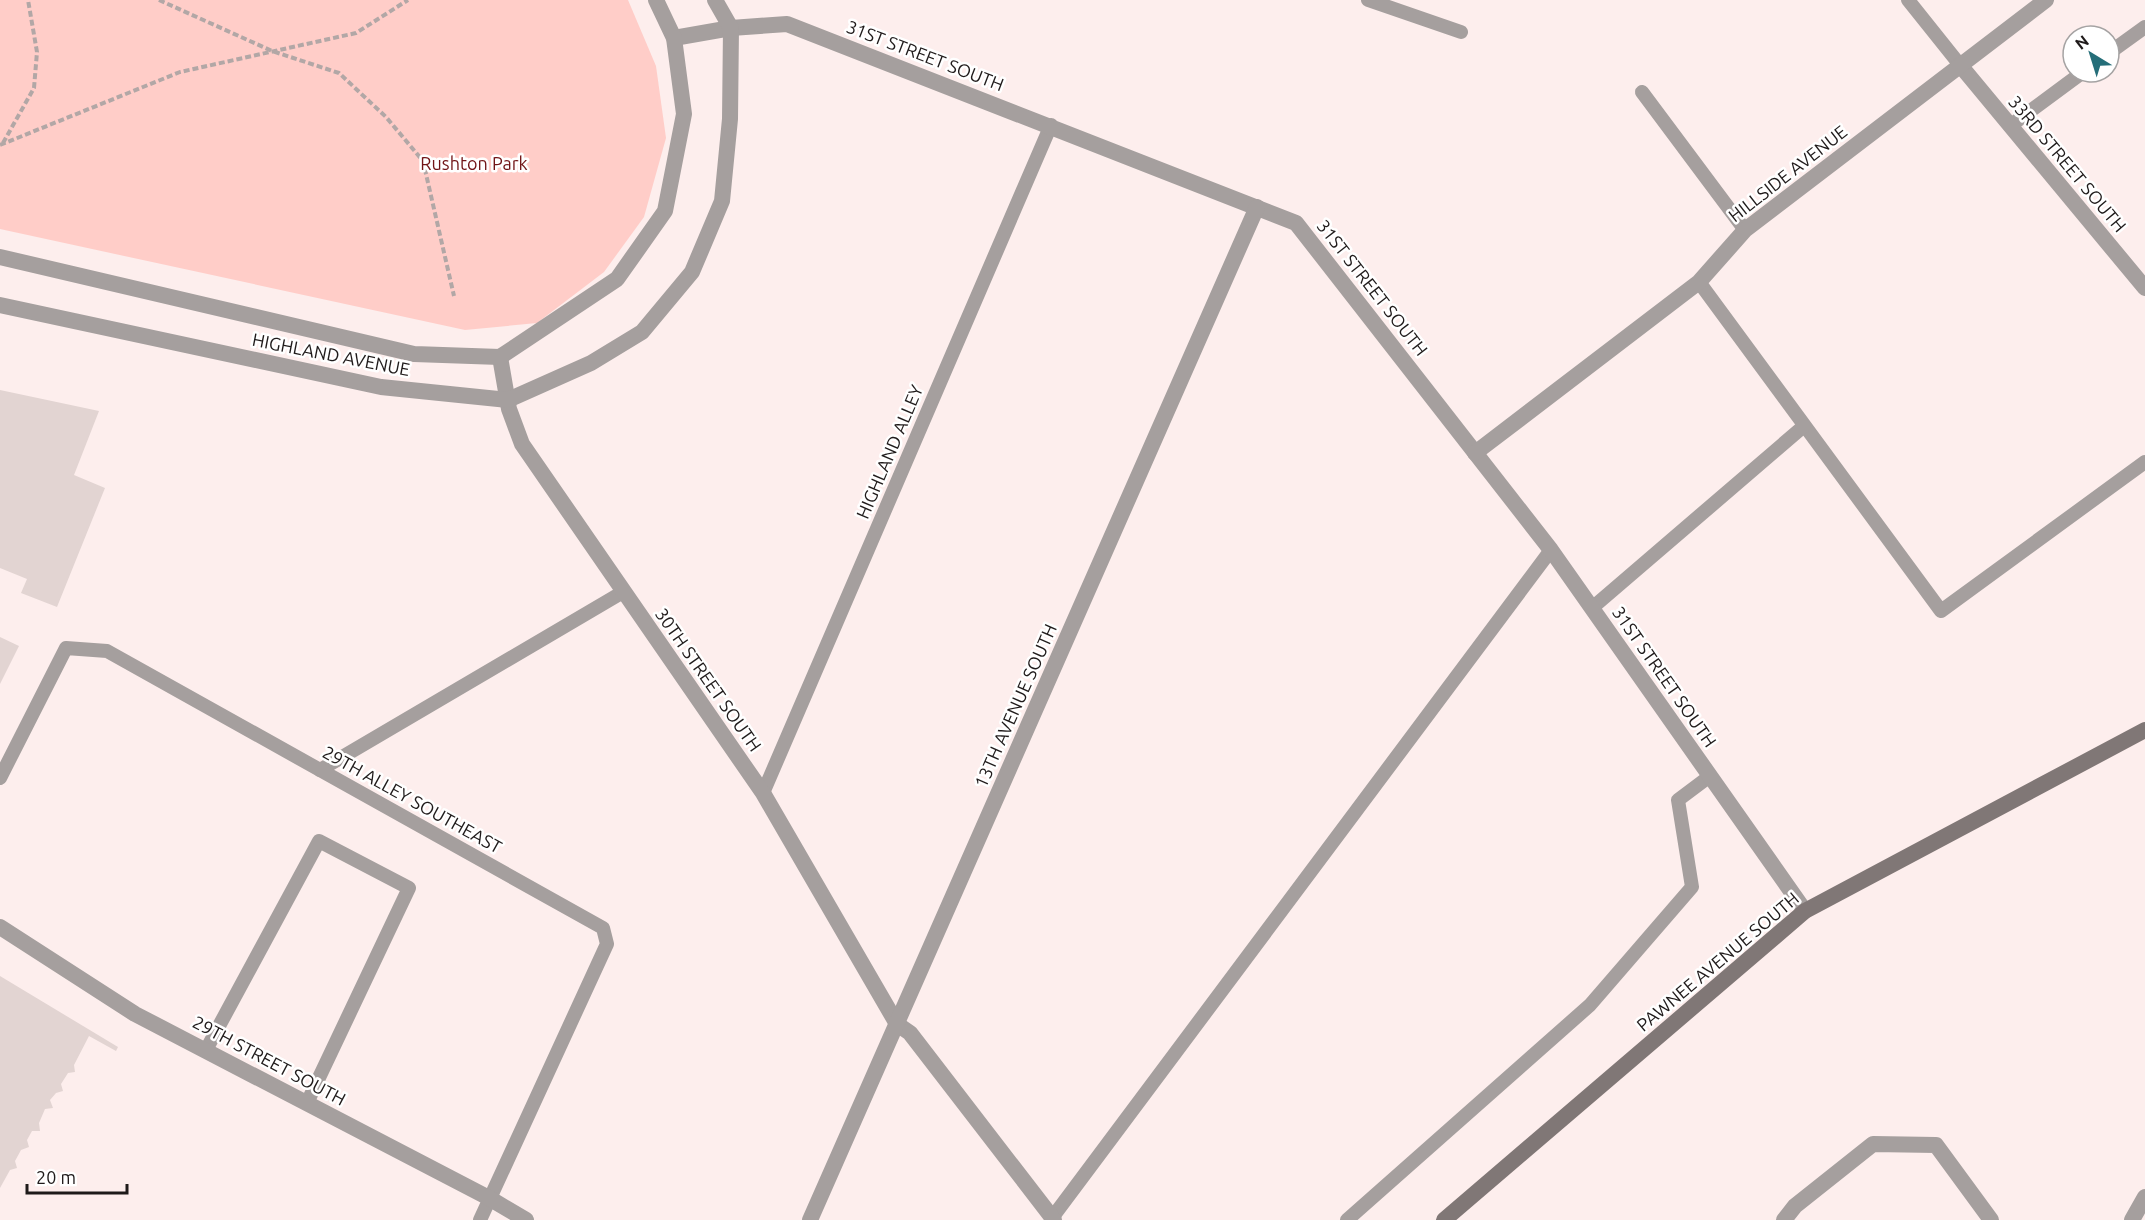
<svg xmlns="http://www.w3.org/2000/svg" width="2145" height="1220" font-family="Ubuntu,sans-serif">
<rect width="100%" height="100%" fill="#fdeeed"/>
<path fill="#ffcdc8" d="M0,0h628l28,66 10,72 -22,79 -40,55 -67,51 -72,7 -465,-101z"/>
<g fill="#e2d4d2">
<path d="M0,390l99,21 -25,64 31,13 -48,119 -36,-14 6,-14 -27,-11z"/>
<path d="M0,637l19,9 -19,38z"/>
<path d="M0,976l118,71 -2,4 -27,-15 -15,29 1,7 -7,1 -7,11 2,7 -7,2 -6,7 3,8 -8,1 -6,14 1,8h-8l-5,9 2,7 -8,3 -6,11 2,7 -7,2 -10,18z"/>
</g>
<g fill="none" stroke-linecap="round" stroke-linejoin="round">
<g stroke="#b2a7a6" stroke-width="4" stroke-dasharray="6 3" stroke-linecap="butt">
<path d="M159,0l113,51 67,22 47,44 37,44 31,135"/>
<path d="M3,143l31,-55 3,-36 -9,-52"/>
<path d="M0,145l180,-73 176,-39 52,-33"/>
</g>
<g stroke="#a59f9e" stroke-width="14">
<path d="M1368,0l93,32"/>
<path d="M1908,0l52,65"/>
<path d="M2109,53l36,-26"/>
<path d="M1642,92l103,138"/>
<path d="M2010,126l73,-54"/>
<path d="M1699,282l242,329 204,-149"/>
<path d="M1592,608l212,-182"/>
<path d="M320,770l303,-178"/>
<path d="M0,778l66,-130 41,3 496,277 4,16 -127,276"/>
<path d="M763,793l288,-668"/>
<path d="M206,1050l113,-209 90,47 -102,215"/>
<path d="M1052,1218l499,-668"/>
<path d="M1347,1220l243,-215 102,-118 -14,-87 32,-24"/>
</g>
<g stroke="#a59f9e" stroke-width="16">
<path d="M674,38l57,-10 56,-4 509,199 255,327 254,361"/>
<path d="M1960,65l185,223"/>
<path d="M500,357l9,52 13,35 241,349 134,231 13,9 144,187"/>
<path d="M1475,453l224,-171 46,-52 301,-230"/>
<path d="M0,927l135,87 354,184 37,22"/>
<path d="M810,1220l447,-1013"/>
<path d="M1784,1220l11,-14 78,-62 63,1 55,75"/>
<path d="M2132,1220l13,-23"/>
</g>
<g stroke="#a59f9e" stroke-width="16">
<path d="M0,257l414,97 86,3 117,-78 48,-68 19,-97 -10,-76 -18,-38"/>
<path d="M0,305l381,82 127,13 83,-37 51,-31 50,-60 30,-71 8,-82 1,-91 -16,-28"/>
</g>
<path stroke="#807776" stroke-width="16" d="M1444,1220l361,-309 340,-181"/>
</g>
<g text-anchor="middle" stroke-width="5" stroke-linejoin="round" paint-order="stroke">
<g font-size="18" fill="#1f1a1a" stroke="#fff">
<text transform="translate(925 56) rotate(21)" y="6">31ST STREET SOUTH</text>
<text transform="translate(2067 164) rotate(50)" y="6">33RD STREET SOUTH</text>
<text transform="translate(1788 174) rotate(-38)" y="6">HILLSIDE AVENUE</text>
<text transform="translate(1372 288) rotate(52)" y="6">31ST STREET SOUTH</text>
<text transform="translate(331 355) rotate(11)" y="6">HIGHLAND AVENUE</text>
<text transform="translate(890 452) rotate(-67)" y="6">HIGHLAND ALLEY</text>
<text transform="translate(1664 677) rotate(55)" y="6">31ST STREET SOUTH</text>
<text transform="translate(708 680) rotate(55)" y="6">30TH STREET SOUTH</text>
<text transform="translate(1016 706) rotate(-66)" y="6">13TH AVENUE SOUTH</text>
<text transform="translate(412 800) rotate(29)" y="6">29TH ALLEY SOUTHEAST</text>
<text transform="translate(1718 962) rotate(-40)" y="6">PAWNEE AVENUE SOUTH</text>
<text transform="translate(269 1061) rotate(28)" y="6">29TH STREET SOUTH</text>
</g>
<g font-size="18" fill="#711416" stroke="#fff">
<text x="474" y="170">Rushton Park</text>
</g>
</g>
<g transform="translate(2091 54) rotate(322)"><circle r="28" fill="#ffffff" stroke="#a5a3a3" stroke-width="1.5"/>
<path d="M0-4.5L10 22L0 15L-10 22Z" fill="#256e79"/>
<text y="-9" font-size="16" font-weight="bold" text-anchor="middle" fill="#1f1a1a">N</text>
</g>
<path d="M27 1184v9h100v-9" fill="none" stroke="#1f1a1a" stroke-width="3"/>
<text x="36" y="1184" font-size="18" fill="#1f1a1a" stroke="#ffffff" stroke-width="4.5" paint-order="stroke">20 m</text>
</svg>
